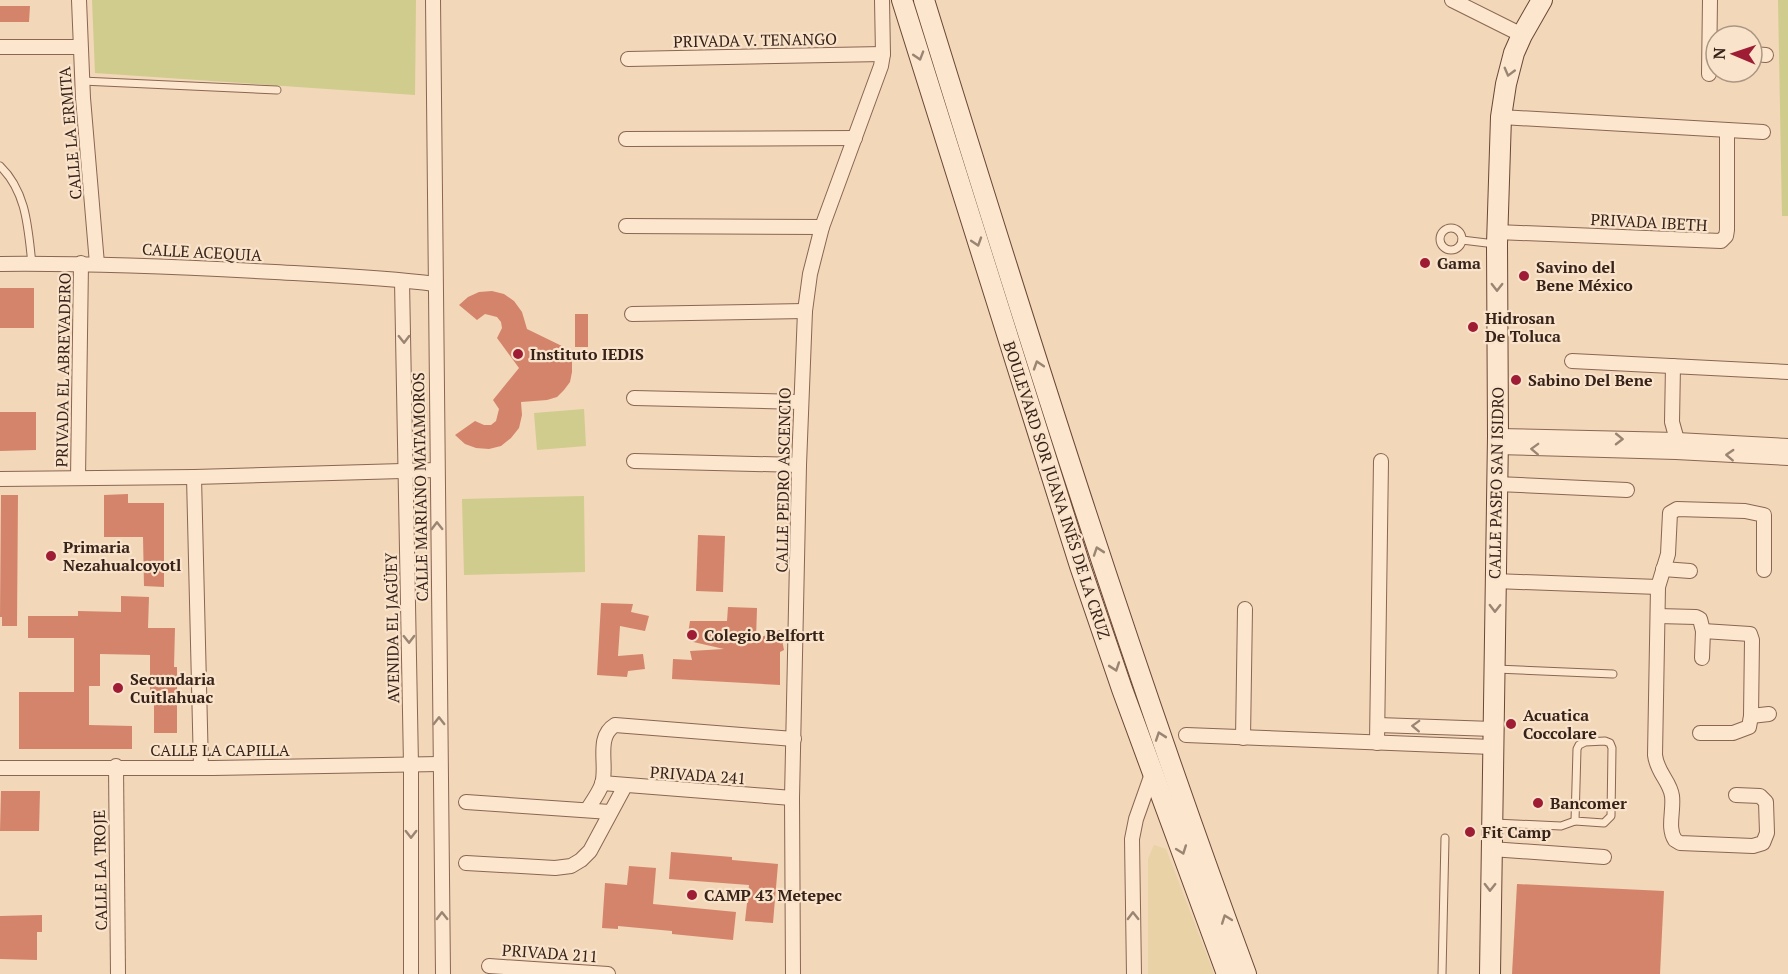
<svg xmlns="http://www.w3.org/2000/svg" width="1788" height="974" font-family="'PT Serif',serif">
<rect width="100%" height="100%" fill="#f2d7b9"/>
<path fill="#e8d2a6" d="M1154,845l12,4 48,125h-66v-115z"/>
<g fill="#d0cc8d">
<path d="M92,0h324l-1,95 -320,-22z"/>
<path d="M1778,0h10v216h-6z"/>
<path d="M584,409l2,37 -49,4 -3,-37z"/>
<path d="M584,496l1,76 -121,3 -2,-76z"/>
</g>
<g fill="#d4846b">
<path d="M0,6h30l-1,16h-29z"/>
<rect x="0" y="288" width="34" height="40"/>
<path d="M492,291l12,3 10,7 8,11 5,17 39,19 6,14v10l-2,10 -6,8 -7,7 -10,3 -26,2 1,13 -3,13 -8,10 -10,8 -12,3 -13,-1 -11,-4 -10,-9 20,-14 9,4h7l5,-4 3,-12 -6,-9 26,-32 -22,-30 5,-10 -1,-6 -4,-5 -12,-3 -8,6 -18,-15 9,-8 11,-5z"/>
<rect x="575" y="314" width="13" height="33"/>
<path d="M0,412h36v38l-36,1z"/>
<path d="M128,494v9h36v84l-20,-1 -1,-49h-39v-42z"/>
<path d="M1,495h17l-1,131h-15v-9h-2z"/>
<path d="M698,535l27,1 -2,56 -27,-1z"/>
<path d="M121,596l28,1 -1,31h27l-1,39h3v66h-23v-34h-4v-44l-50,-1v32h-11v39l43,1v23h-113v-57h55v-54h-46v-22h50v-5l43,1z"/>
<path d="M601,603l32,1 -2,8 18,4 -4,15 -25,-5 -2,30 25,-2 2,15 -17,2 -1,6 -30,-2z"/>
<path d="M728,607l29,1 -1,31 24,-9 4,20 -4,2v33l-108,-6 1,-20 19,1 -2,-9 34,-2 -35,-8 -1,-7 2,-13h37z"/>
<path d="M1,791h39l-1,40h-39z"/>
<path d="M671,852l61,5v3l46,4 -5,59 -28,-2 4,-36 -80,-6z"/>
<path d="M629,866l27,2 -3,36 83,8 -3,28 -61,-6v-3l-54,-5v3l-16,-1 3,-45 22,2z"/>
<path d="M1517,884l147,7 -4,83h-148z"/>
<path d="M42,915v17h-5v28l-37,-1v-43z"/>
</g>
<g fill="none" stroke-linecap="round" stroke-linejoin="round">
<g stroke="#8a6653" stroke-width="9">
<g id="lane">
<path d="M82,81l195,9"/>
<path d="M0,166c27,26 28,63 32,98"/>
<circle cx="1451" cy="239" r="11"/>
<path d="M1462,240l33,4"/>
<path d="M1496,669l117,5"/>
<path d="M1605,741l5,2 2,5 -1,68 -7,7 -29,-2 2,-72 2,-4 6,-3z"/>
<path d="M1495,823l66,3 14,-5"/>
<path d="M1442,974l3,-136"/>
</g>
</g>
<g stroke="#8a6653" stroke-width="16">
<g id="street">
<path d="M79,0l4,98 14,166"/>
<path d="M433,0l10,974"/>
<path d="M1452,0l70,35"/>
<path d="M0,47h80"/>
<path d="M1752,54l14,1"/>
<path d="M628,59l255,-5"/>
<path d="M1709,74l1,-74"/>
<path d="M1501,117l262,15"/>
<path d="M626,139l229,-1"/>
<path d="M626,226l196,1"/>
<path d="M1497,232l224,9 5,-5 1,-6v-100"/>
<path d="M0,264c92,-1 183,3 275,8 53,3 107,5 160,12"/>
<path d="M402,281l9,484v209"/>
<path d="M632,314l173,-3"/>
<path d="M1572,361l216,11"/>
<path d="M1673,366l-1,56 5,18v7"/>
<path d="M634,398l167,4"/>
<path d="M1498,436l179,4 111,6"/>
<path d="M1497,447l179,5 112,6"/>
<path d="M634,461l165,4"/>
<path d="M194,477l7,291"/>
<path d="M78,478l3,-215"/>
<path d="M0,479l194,-2 243,-7"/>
<path d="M1497,484l130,6"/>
<path d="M1663,569l27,2"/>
<path d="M1495,581l163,6"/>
<path d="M1658,616l38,1 4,2 3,12 -1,27"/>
<path d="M1751,716l18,-2"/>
<path d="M1378,725l115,4"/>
<path d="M1700,733h33l16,-6 2,-11 1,-76 -2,-6 -47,-3"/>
<path d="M1186,735l306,12"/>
<path d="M1243,738l2,-129"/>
<path d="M1377,743l4,-282"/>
<path d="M116,766l2,208"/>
<path d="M0,768h213l226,-4"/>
<path d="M602,783l190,15"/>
<path d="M1736,795l24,1 6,6 1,31 -4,10 -10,3 -73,-3 -5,-3c-8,-12 -1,-30 -3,-44 -2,-15 -15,-23 -17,-41l3,-168 10,-33 2,-41 7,-4 68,2 19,4v55"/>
<path d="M466,802l144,10"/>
<path d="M587,810c5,-8 12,-17 15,-26 6,-18 -7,-47 13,-59l179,14"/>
<path d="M1491,849l113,8"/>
<path d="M466,863l89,5 16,-2 10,-6 9,-9 35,-65"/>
<path d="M489,966l119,8"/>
<path d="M793,974l-1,-176 7,-333 6,-154 5,-37 12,-47 59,-161 2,-12 -1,-54"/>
<path d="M1134,974l-2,-135 4,-20 17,-48"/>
</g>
</g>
<g stroke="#6b4736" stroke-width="22">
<g id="secondary">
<path d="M902,0l178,566 42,123 105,285"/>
<path d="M924,0c101,327 203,653 322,974"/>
<path d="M1490,974l8,-538 -1,-192 4,-127 5,-33 8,-31 8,-18 20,-35"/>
</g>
</g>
<use href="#lane" stroke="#fce6cd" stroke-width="7"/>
<use href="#street" stroke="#fce6cd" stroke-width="14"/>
<use href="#secondary" stroke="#fce6cd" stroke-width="20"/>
</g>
<defs><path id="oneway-chevron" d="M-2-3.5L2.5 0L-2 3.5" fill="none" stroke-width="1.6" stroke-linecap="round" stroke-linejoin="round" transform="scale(1.5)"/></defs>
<g stroke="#9a8473">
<use href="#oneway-chevron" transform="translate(919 56) rotate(73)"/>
<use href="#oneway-chevron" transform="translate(1509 72) rotate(105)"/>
<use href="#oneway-chevron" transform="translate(977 242) rotate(72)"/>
<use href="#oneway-chevron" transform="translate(1497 287) rotate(90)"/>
<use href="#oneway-chevron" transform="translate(404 339) rotate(89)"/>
<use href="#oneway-chevron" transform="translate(1038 365) rotate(-108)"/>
<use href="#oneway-chevron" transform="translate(1619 439) rotate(1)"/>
<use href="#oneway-chevron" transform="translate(1535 449) rotate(-178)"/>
<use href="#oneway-chevron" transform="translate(1730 455) rotate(-177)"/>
<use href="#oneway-chevron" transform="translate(437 526) rotate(-91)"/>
<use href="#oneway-chevron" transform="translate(1098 551) rotate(-109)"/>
<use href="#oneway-chevron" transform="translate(1495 608) rotate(91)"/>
<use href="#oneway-chevron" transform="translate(409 639) rotate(89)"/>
<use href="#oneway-chevron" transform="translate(1115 667) rotate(71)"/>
<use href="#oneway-chevron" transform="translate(439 721) rotate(-90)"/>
<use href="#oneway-chevron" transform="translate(1416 726) rotate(-178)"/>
<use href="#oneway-chevron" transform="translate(1160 736) rotate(-109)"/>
<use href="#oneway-chevron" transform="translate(411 834) rotate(90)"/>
<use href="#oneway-chevron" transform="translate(1182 850) rotate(70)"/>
<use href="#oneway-chevron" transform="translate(1490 887) rotate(91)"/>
<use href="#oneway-chevron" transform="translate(442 916) rotate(-91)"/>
<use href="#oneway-chevron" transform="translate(1133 916) rotate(-91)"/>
<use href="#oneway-chevron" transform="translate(1226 919) rotate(-110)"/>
</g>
<g fill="#9e1d35" stroke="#f9e3ca" stroke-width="2">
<circle cx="1425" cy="263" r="6"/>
<circle cx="1524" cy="276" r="6"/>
<circle cx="1473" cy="327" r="6"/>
<circle cx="518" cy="354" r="6"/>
<circle cx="1516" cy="380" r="6"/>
<circle cx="51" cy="556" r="6"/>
<circle cx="692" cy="635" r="6"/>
<circle cx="118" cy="688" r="6"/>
<circle cx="1511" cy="724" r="6"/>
<circle cx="1538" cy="803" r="6"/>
<circle cx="1470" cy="832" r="6"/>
<circle cx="692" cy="895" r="6"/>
</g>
<g text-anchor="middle" stroke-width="4.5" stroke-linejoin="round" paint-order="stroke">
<g font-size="16" fill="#372219" stroke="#f9e3ca">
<text transform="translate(755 40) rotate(-1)" y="6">PRIVADA V. TENANGO</text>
<text transform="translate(70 133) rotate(-95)" y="6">CALLE LA ERMITA</text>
<text transform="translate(1649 222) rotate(3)" y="6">PRIVADA IBETH</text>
<text transform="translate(202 252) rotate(3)" y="6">CALLE ACEQUIA</text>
<text transform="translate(63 370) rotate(-89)" y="6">PRIVADA EL ABREVADERO</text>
<text transform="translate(783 480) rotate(-89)" y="6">CALLE PEDRO ASCENCIO</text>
<text transform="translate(1496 483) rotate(-89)" y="6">CALLE PASEO SAN ISIDRO</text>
<text transform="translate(420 487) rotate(-91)" y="6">CALLE MARIANO MATAMOROS</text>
<text transform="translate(1057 490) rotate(72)" y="6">BOULEVARD SOR JUANA INÉS DE LA CRUZ</text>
<text transform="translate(392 628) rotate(-91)" y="6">AVENIDA EL JAGÜEY</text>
<text x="220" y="756">CALLE LA CAPILLA</text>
<text transform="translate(698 775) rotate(4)" y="6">PRIVADA 241</text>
<text transform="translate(100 870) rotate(-91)" y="6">CALLE LA TROJE</text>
<text transform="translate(550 953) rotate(4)" y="6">PRIVADA 211</text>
</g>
<g font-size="16" font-weight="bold" fill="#372219" stroke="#f9e3ca" text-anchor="start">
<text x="1437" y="269">Gama</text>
<text x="1536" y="273">Savino del<tspan x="1536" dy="18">Bene México</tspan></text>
<text x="1485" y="324">Hidrosan<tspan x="1485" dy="18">De Toluca</tspan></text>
<text x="530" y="360">Instituto IEDIS</text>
<text x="1528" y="386">Sabino Del Bene</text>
<text x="63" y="553">Primaria<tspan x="63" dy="18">Nezahualcoyotl</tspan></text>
<text x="704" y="641">Colegio Belfortt</text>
<text x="130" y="685">Secundaria<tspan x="130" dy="18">Cuitlahuac</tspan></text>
<text x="1523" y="721">Acuatica<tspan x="1523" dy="18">Coccolare</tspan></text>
<text x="1550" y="809">Bancomer</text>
<text x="1482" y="838">Fit Camp</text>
<text x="704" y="901">CAMP 43 Metepec</text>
</g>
</g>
<g transform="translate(1734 54) rotate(272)"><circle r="28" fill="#f9e3ca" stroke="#ab9683" stroke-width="1.5"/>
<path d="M0-4.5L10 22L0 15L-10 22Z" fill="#9e1d35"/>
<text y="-9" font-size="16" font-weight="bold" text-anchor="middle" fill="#372219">N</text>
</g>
</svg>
